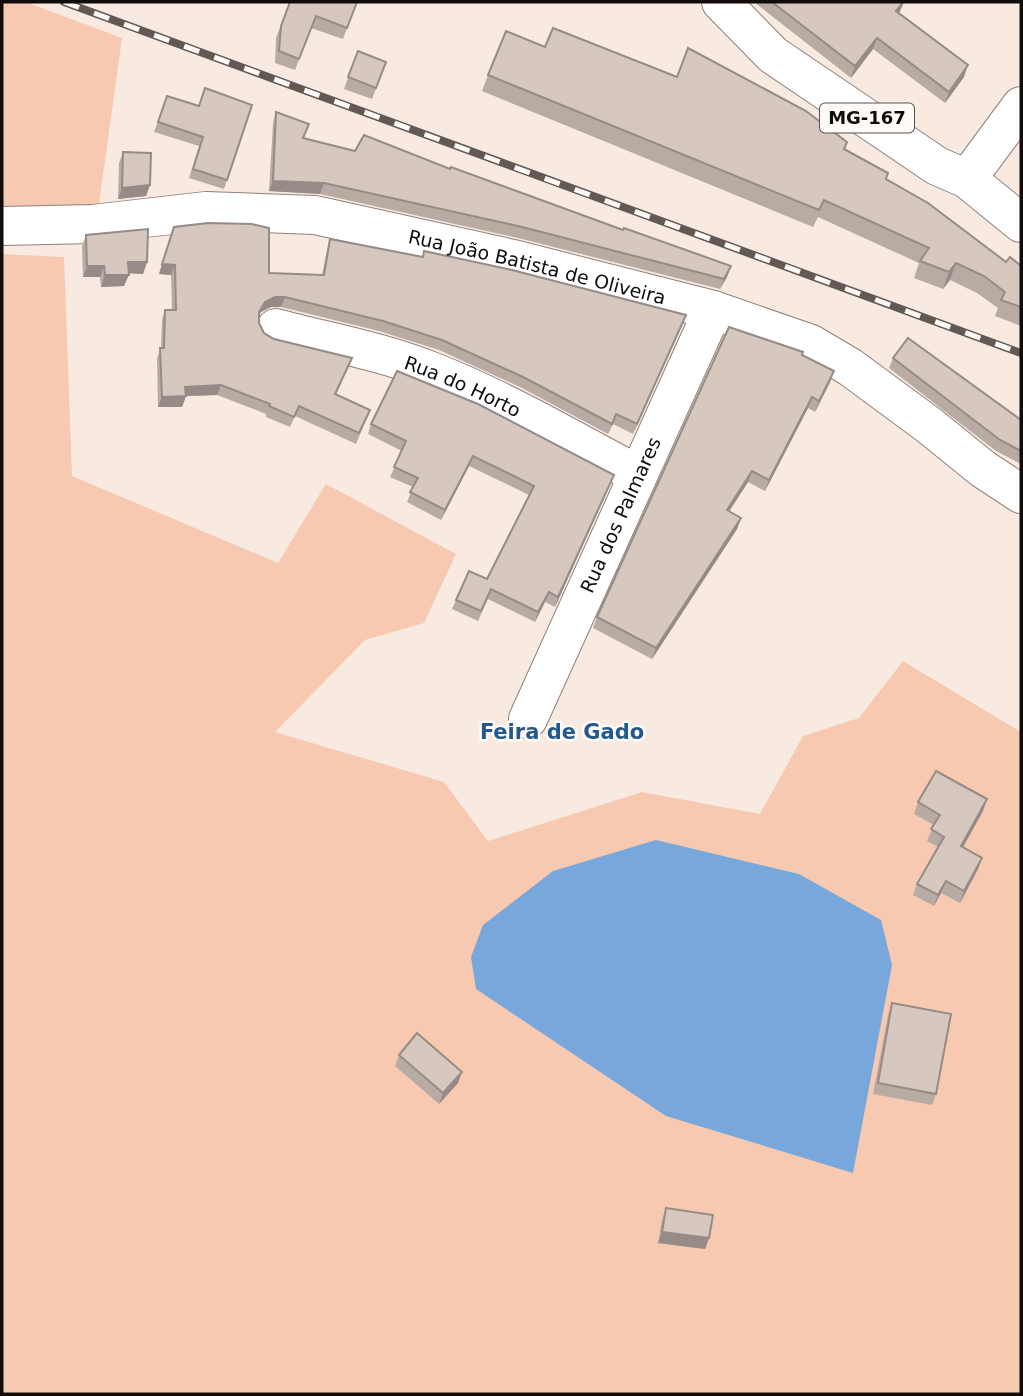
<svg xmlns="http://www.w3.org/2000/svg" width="1023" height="1396" font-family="'DejaVu Sans',sans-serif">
<rect width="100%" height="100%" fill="#f9eae1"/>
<g fill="#f7c9b0">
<path d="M2,2h24l96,36 -23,166 -97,5z"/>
<path d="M2,254l62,3 8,219 206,87 48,-79 130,70 -32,69 -59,17 -90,92 169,50 44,59 154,-49 118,22 43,-78 56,-18 44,-57 118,71v662h-1019z"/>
</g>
<path fill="#78a8db" d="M656,840l143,34 82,46 11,45 -39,208 -187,-57 -190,-127 -5,-32 12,-32 70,-54z"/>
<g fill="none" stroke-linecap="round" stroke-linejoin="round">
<g stroke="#8f817a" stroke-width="40">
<g id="minor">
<path d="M967,179l54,-73"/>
<path id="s1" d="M2,226l91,-2 113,-13 109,4 198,44 200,51 98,34 39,23 80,59 53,43 38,25"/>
<path id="s2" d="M276,328c52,14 105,23 155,43 72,28 139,68 206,103"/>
<path id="s3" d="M528,719l185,-409"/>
</g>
</g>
<g stroke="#8f817a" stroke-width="40">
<path id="major" d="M721,2l52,53 164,111 30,13 54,44"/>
</g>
<use href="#minor" stroke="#fff" stroke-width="38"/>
<use href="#major" stroke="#fff" stroke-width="38"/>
<g stroke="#625954" stroke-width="8">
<path id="rail" d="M64,2l957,351"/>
</g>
<use href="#rail" stroke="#fdfaf8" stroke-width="5" stroke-dasharray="16" stroke-linecap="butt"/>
</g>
<g fill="#b8aba4">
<path d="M290,2h67l-14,37 -32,-11 -16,42 -20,-7 1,-25z"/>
<path d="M754,2h150l-5,11 65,64 -19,26 -72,-54 -22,29z"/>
<path d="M545,47l299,102 162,113 15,4v60l-26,-10 3,-8 -21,-15 -27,-13 -7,9 -29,-11 5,-15 -101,-46 -5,10 -331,-136 6,-16z"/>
<path d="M358,51l28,11 -14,37 -28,-10z"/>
<path d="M167,96l32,10 53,-1 -28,84 -35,-11 10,-32 -45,-14z"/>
<path d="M276,112l27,26 52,13 95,18 277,108 -7,12 -202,-51 -198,-44 -51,-3 4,-68z"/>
<path d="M123,152l27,33 -4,11 -28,3 1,-36z"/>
<path d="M86,235l61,27 -4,12 -14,-1 -5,13 -23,1 -1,-10h-17l-1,-31z"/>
<path d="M171,237l98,36 53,2 5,-25 3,-11 356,76 -53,119 -20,-10 -5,10 -88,-47 -81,-37 -60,-19 -98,-24h-10l-10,5 -2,4v7l5,10 10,6 78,19 -16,37 30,25 -10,24 -61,-28 -5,11 -24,-10v-3l-49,-19 -31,1 -4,11h-24l-1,-49 4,-10 1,-28 3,-10h7l-1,-35 -12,-1z"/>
<path d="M802,355l32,16 -4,11 -15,30 -7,-4 -43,83 -17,-9 -19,29 12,7 -4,11 -85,130 -59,-31 4,-11z"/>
<path d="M893,358l128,62v44l-25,-13 -107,-83z"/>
<path d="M371,424l239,60 -55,123 -10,-5 -10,20 -47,-23 -10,22 -26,-12 4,-9 31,-21 42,-84 -60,-29 -28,54 -34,-18 6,-15 -23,-10 12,-26 -34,-17z"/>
<path d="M918,802l65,9 -20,36 19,11 -4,11 -18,34 -19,-10 -7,13 -21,-11 4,-11 21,-37 -11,-6 7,-16 -20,-11z"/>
<path d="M892,1003l44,91 -4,11 -59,-11 15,-79z"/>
<path d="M399,1055l59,28 -19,21 -44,-38z"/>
<path d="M666,1208l43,30 -4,11 -47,-6 4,-23z"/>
</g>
<g fill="#968b86">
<path d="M904,2l-4,9 -8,12 4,-12z"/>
<path d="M877,38l-4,11 -22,29 4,-12z"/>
<path d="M968,65l-4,12 -19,26 4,-11z"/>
<path d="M273,181l51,2 -4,11 -51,-3z"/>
<path d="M150,185l-4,11 -28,3 4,-11z"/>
<path d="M128,262h19l-4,12 -19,-1z"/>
<path d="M956,263l-6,17 -7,9 6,-17z"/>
<path d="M162,264l13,1 -4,10 -12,-1z"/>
<path d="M87,266h17l-4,11h-17z"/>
<path d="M731,266l-4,11 -7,12 4,-10z"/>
<path d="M105,275h24l-5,11 -23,1z"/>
<path d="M275,297h10l-4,10h-10l-10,5 -6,10 4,-10 6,-10z"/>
<path d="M686,315l-4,10 -49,109 4,-10z"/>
<path d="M834,371l-4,11 -15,30 4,-11z"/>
<path d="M221,385l-4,10 -31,1 -4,11h-24l4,-10 23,-10z"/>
<path d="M812,397l-4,11 -43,83 4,-11z"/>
<path d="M473,456l-4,10 -28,54 4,-10z"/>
<path d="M752,471l-4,11 -25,39 4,-11z"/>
<path d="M614,475l-4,9 -55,123 3,-10z"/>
<path d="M741,518l-4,11 -85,130 4,-11z"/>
<path d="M549,592l-4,10 -10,20 3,-10z"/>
<path d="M987,799l-4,12 -26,47 4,-12z"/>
<path d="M982,858l-4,11 -18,34 4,-12z"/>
<path d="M946,881l-5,12 -7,13 4,-11z"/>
<path d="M462,1072l-4,11 -19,21 4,-11z"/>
<path d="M662,1232l47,6 -4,11 -47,-6z"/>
</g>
<g fill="#d6c7bf" stroke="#968b86" stroke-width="2">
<path d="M290,2h67l-10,26 -31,-12 -17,43 -20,-8 2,-25z"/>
<path d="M772,2h131l-7,9 72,54 -19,27 -72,-54 -22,28z"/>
<path d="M553,28l124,49 11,-29 118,63 41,31 -3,7 44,24 -2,6 42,24 78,59 4,-5 11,9v41l-20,-7 4,-8 -21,-16 -28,-13 -7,9 -29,-11 9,-13 -105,-48 -5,10 -331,-135 18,-44 39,16z"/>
<path d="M358,51l28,11 -10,26 -28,-11z"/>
<path d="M205,88l47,17 -25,75 -34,-11 10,-32 -45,-15 9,-26 32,10z"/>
<path d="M276,112l33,12 -6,14 52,13 9,-16 86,34 1,-2 172,63 1,-2 107,38 -7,13 -202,-52 -198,-44 -51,-2z"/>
<path d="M123,152l28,1 -1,32 -28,3z"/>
<path d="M208,223l44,1 17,4v45l55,2 6,-36 93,18 1,-6 88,19 174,45 -49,109 -21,-10 -4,10 -89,-47 -81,-37 -59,-19 -98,-24h-10l-10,5 -6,10v11l5,10 10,6 78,19 -17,36 35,16 -11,23 -60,-27 -5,11 -25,-11 1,-2 -49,-19 -36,2 1,9 -24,1 -2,-49h4l1,-38h11l-1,-45 -13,-1 12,-37z"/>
<path d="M148,229l-1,33h-19l1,13h-24l-1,-9h-17l-1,-31z"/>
<path d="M729,327l74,25 -1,3 32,16 -15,30 -7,-4 -43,83 -17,-9 -25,39 14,8 -85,130 -59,-31z"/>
<path d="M908,338l113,82v31l-21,-11 -107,-82z"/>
<path d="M397,371l81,33 136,71 -56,122 -9,-5 -11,20 -47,-23 -10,22 -25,-11 13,-29 18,8 47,-93 -61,-30 -28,54 -35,-18 8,-14 -24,-11 12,-26 -35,-17z"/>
<path d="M936,771l51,28 -26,47 21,12 -18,33 -18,-10 -8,14 -21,-11 27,-47 -13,-8 9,-14 -22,-13z"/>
<path d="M892,1003l59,11 -15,80 -58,-11z"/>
<path d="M417,1033l45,39 -19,21 -44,-38z"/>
<path d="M666,1208l47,7 -4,23 -47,-6z"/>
</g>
<g text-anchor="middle" stroke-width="5" stroke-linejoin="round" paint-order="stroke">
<rect fill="#fdfaf8" stroke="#585351" stroke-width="2" x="820" y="103.5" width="94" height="29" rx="5"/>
<g font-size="18" font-weight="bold" fill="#110c09">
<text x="867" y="124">MG-167</text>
</g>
<g font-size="19" fill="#110c09" stroke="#fdfaf8">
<text dy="7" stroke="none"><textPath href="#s1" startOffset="542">Rua João Batista de Oliveira</textPath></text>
<text dy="7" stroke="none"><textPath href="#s2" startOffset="196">Rua do Horto</textPath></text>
<text dy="7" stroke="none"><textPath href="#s3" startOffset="224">Rua dos Palmares</textPath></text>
</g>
<g font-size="21" font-weight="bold" fill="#25588b" stroke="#fdfaf8">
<text x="562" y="739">Feira de Gado</text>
</g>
</g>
<rect width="1023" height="1396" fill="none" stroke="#110c09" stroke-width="7"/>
</svg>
